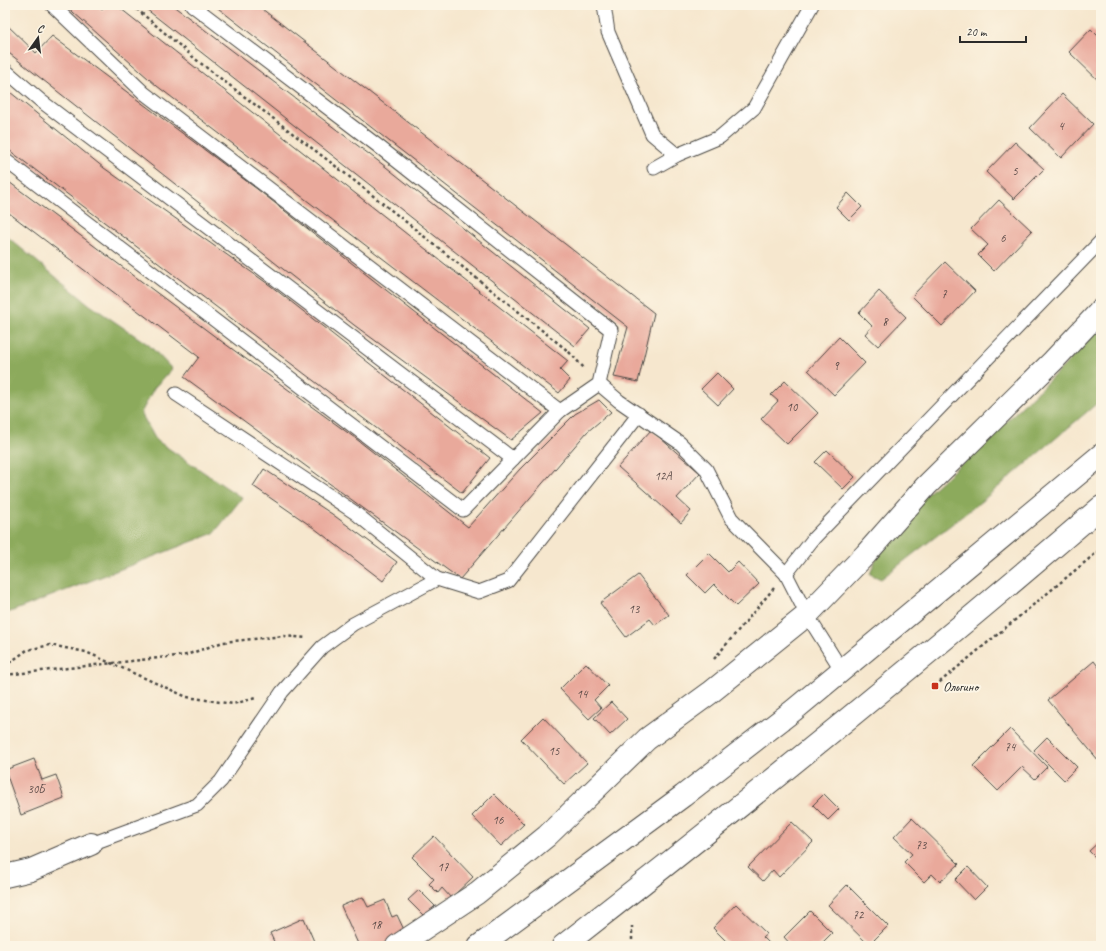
<svg xmlns="http://www.w3.org/2000/svg" width="1106" height="951" font-family="Caveat,sans-serif">
<rect width="100%" height="100%" fill="#fcf5e5"/>
<filter id="ink" filterUnits="userSpaceOnUse"><feTurbulence type="fractalNoise" baseFrequency=".025" numOctaves="2"/><feDisplacementMap in="SourceGraphic" scale="8" xChannelSelector="R" yChannelSelector="G"/><feConvolveMatrix kernelMatrix="1 2 1 2 8 2 1 2 1" color-interpolation-filters="sRGB"/></filter>
<filter id="wash" filterUnits="userSpaceOnUse"><feTurbulence type="fractalNoise" baseFrequency=".012" numOctaves="4" result="noise"/><feDisplacementMap in="SourceGraphic" scale="16" xChannelSelector="R" yChannelSelector="G"/><feGaussianBlur stdDeviation="0.9" result="paint"/><feColorMatrix in="noise" values="0 0 0 0 0 0 0 0 0 0 0 0 0 0 0 0 0 1.4 0 .05"/><feComposite in="paint" operator="in"/></filter>
<g filter="url(#wash)">
<rect width="100%" height="100%" fill="#f6e7ce"/>
<g fill="#8caa5c" stroke="#5c6a44">
<path d="M5,235l85,70 59,40 23,24 -18,19 -13,25 15,27 86,58 -28,35 -209,81z"/>
<path d="M1101,325v75l-118,100 -102,79 -11,-5 6,-15 42,-57 54,-48 93,-89z"/>
</g>
<g id="blocks">
<g fill="#e9a99b">
<path d="M65,5h32l5,5 5,-5h9l452,356 -8,9 10,10 -11,13 -402,-307z"/>
<path d="M141,5h31l214,162 204,162 -15,17z"/>
<path d="M214,5h43l397,308 -16,69 -24,-5 14,-50z"/>
<path d="M5,23l31,30 16,-17 205,153 286,224 -32,27 -157,-115 -349,-275z"/>
<path d="M1091,29l10,10v44l-32,-31z"/>
<path d="M5,88l99,80 167,118 219,172 -28,35 -457,-346z"/>
<path d="M1062,94l31,30 -32,34 -31,-30z"/>
<path d="M1015,142l29,27 -30,30 -28,-27z"/>
<path d="M5,179l212,159 138,100 113,89 52,-58 55,-55 24,-14 12,12 -24,20 -127,147 -276,-202 15,-20 -194,-147z"/>
<path d="M848,193l14,14 -13,13 -13,-13z"/>
<path d="M999,200l33,31 -38,40 -16,-16 10,-10 -17,-16z"/>
<path d="M945,262l30,29 -33,35 -30,-30z"/>
<path d="M879,291l27,26 -28,29 -13,-12 7,-8 -13,-13z"/>
<path d="M839,337l26,26 -31,32 -26,-25z"/>
<path d="M717,373l16,16 -15,16 -17,-16z"/>
<path d="M785,381l33,32 -31,31 -26,-25 17,-18 -7,-6z"/>
<path d="M651,430l49,43 -23,25 14,13 -10,12 -63,-56z"/>
<path d="M827,450l28,27 -12,12 -28,-27z"/>
<path d="M264,469l68,45 65,48 -14,19 -69,-53 -61,-42z"/>
<path d="M709,553l19,19 10,-10 21,22 -23,22 -22,-22 -9,9 -18,-18z"/>
<path d="M638,575l31,40 -14,10 -5,-6 -24,18 -26,-34z"/>
<path d="M1094,661l7,9v89l-2,2 -51,-61z"/>
<path d="M586,663l22,23 -14,14 7,8 -12,11 -29,-30z"/>
<path d="M611,702l16,17 -17,16 -16,-17z"/>
<path d="M543,717l44,46 -23,21 -43,-45z"/>
<path d="M1010,729l37,38 -12,12 -13,-12 -24,24 -25,-25z"/>
<path d="M1047,737l30,30 -13,13 -30,-30z"/>
<path d="M34,759l8,21 14,-5 8,23 -43,17 -16,-45z"/>
<path d="M494,794l30,30 -23,22 -29,-30z"/>
<path d="M824,794l15,15 -11,11 -15,-15z"/>
<path d="M912,818l47,46 -19,18 -8,-8 -8,8 -20,-20 8,-8 -18,-17z"/>
<path d="M792,822l21,20 -34,35 -6,-7 -10,11 -15,-14z"/>
<path d="M434,836l39,41 -22,21 -9,-10 -4,5 -9,-9 5,-5 -22,-22z"/>
<path d="M1101,840v23l-12,-12z"/>
<path d="M968,867l19,20 -13,13 -19,-20z"/>
<path d="M847,885l41,41 -19,19 -41,-40z"/>
<path d="M419,890l16,16 -11,10 -16,-16z"/>
<path d="M363,897l5,10 17,-7 7,17 5,-2 9,19 -28,12h-19l-18,-40z"/>
<path d="M736,904l31,30 -4,3 9,9h-41l-18,-18z"/>
<path d="M810,911l22,22 -13,13h-27l-8,-9z"/>
<path d="M304,918l12,28h-40l-6,-13z"/>
</g>
</g>
</g>
<g filter="url(#ink)">
<use href="#blocks" fill-opacity="0" stroke="#494743" stroke-width="1"/>
<g fill="none" stroke-linecap="round" stroke-linejoin="round">
<g stroke="#494743" stroke-width="15">
<g id="lane">
<path d="M52,5l92,88 416,318"/>
<path d="M604,5l4,27 44,102 25,21"/>
<path d="M5,70l36,31 472,358 47,-48 39,-27 12,-54 -233,-184 -186,-141"/>
<path d="M5,160l458,350 50,-51"/>
<path d="M654,168l23,-13 43,-18 34,-29 58,-103"/>
<path d="M599,384l20,17 61,42 26,26 25,49 55,56 21,41 34,54"/>
<path d="M176,394l178,118 83,67 42,13 29,-11 131,-167"/>
<path d="M786,574l28,-36 287,-297"/>
<path d="M91,844l106,-39 24,-24 61,-89 40,-45 31,-23 84,-45"/>
</g>
</g>
<g stroke="#494743" stroke-width="24">
<g id="street">
<path d="M5,876l26,-6 60,-26"/>
<path d="M397,946l80,-53 70,-57 100,-97 63,-46 97,-78 59,-61 60,-68 127,-125 48,-51"/>
</g>
</g>
<g stroke="#494743" stroke-width="24">
<g id="primary">
<path d="M479,946l204,-150 111,-86 307,-255"/>
<path d="M563,946c182,-142 362,-288 538,-439"/>
</g>
</g>
<g stroke="#494743" stroke-width="2.5" stroke-dasharray="3 3" stroke-linecap="butt">
<path d="M132,5l67,57 143,109 226,180 17,18"/>
<path d="M714,659l60,-71"/>
<path d="M5,666l22,-16 23,-5 36,7 101,45 46,7 23,-6"/>
<path d="M5,675l181,-20 37,-13 61,-6 23,2"/>
<path d="M935,686l166,-137"/>
<path d="M632,946v-20"/>
</g>
<use href="#lane" stroke="#fff" stroke-width="13"/>
<use href="#street" stroke="#fff" stroke-width="22"/>
<use href="#primary" stroke="#fff" stroke-width="22"/>
</g>
</g>
<rect fill="#c8321e" stroke="#fcf5e5" stroke-width="1.5" x="931" y="682" width="8" height="8" rx="2"/>
<g text-anchor="middle" stroke-width="4" stroke-linejoin="round" paint-order="stroke">
<g font-size="12" fill="#5a4a47">
<text x="1061" y="130">4</text>
<text x="1015" y="175">5</text>
<text x="1003" y="242">6</text>
<text x="944" y="298">7</text>
<text x="885" y="326">8</text>
<text x="836" y="370">9</text>
<text x="792" y="411">10</text>
<text x="663" y="480">12А</text>
<text x="634" y="613">13</text>
<text x="582" y="698">14</text>
<text x="1010" y="751">74</text>
<text x="554" y="755">15</text>
<text x="36" y="793">30Б</text>
<text x="498" y="824">16</text>
<text x="921" y="849">73</text>
<text x="443" y="871">17</text>
<text x="858" y="919">72</text>
<text x="376" y="929">18</text>
</g>
<g font-size="14" fill="#2b2b2b" stroke="#fcf5e5" text-anchor="start">
<text x="943" y="691">Ольгино</text>
</g>
</g>
<rect width="1106" height="951" fill="none" stroke="#fcf5e5" stroke-width="20"/>
<g transform="translate(38 38) rotate(14)" stroke="#fcf5e5" stroke-width="3" paint-order="stroke">
<path d="M0-3L7 15L0 10L-7 15Z" fill="#2b2b2b"/>
<text y="-6" font-size="11" font-weight="bold" text-anchor="middle" fill="#2b2b2b">С</text>
</g>
<path d="M960 36v6h66v-6" fill="none" stroke="#2b2b2b" stroke-width="2"/>
<text x="966" y="36" font-size="12" fill="#2b2b2b" stroke="#fcf5e5" stroke-width="3" paint-order="stroke">20 m</text>
</svg>
